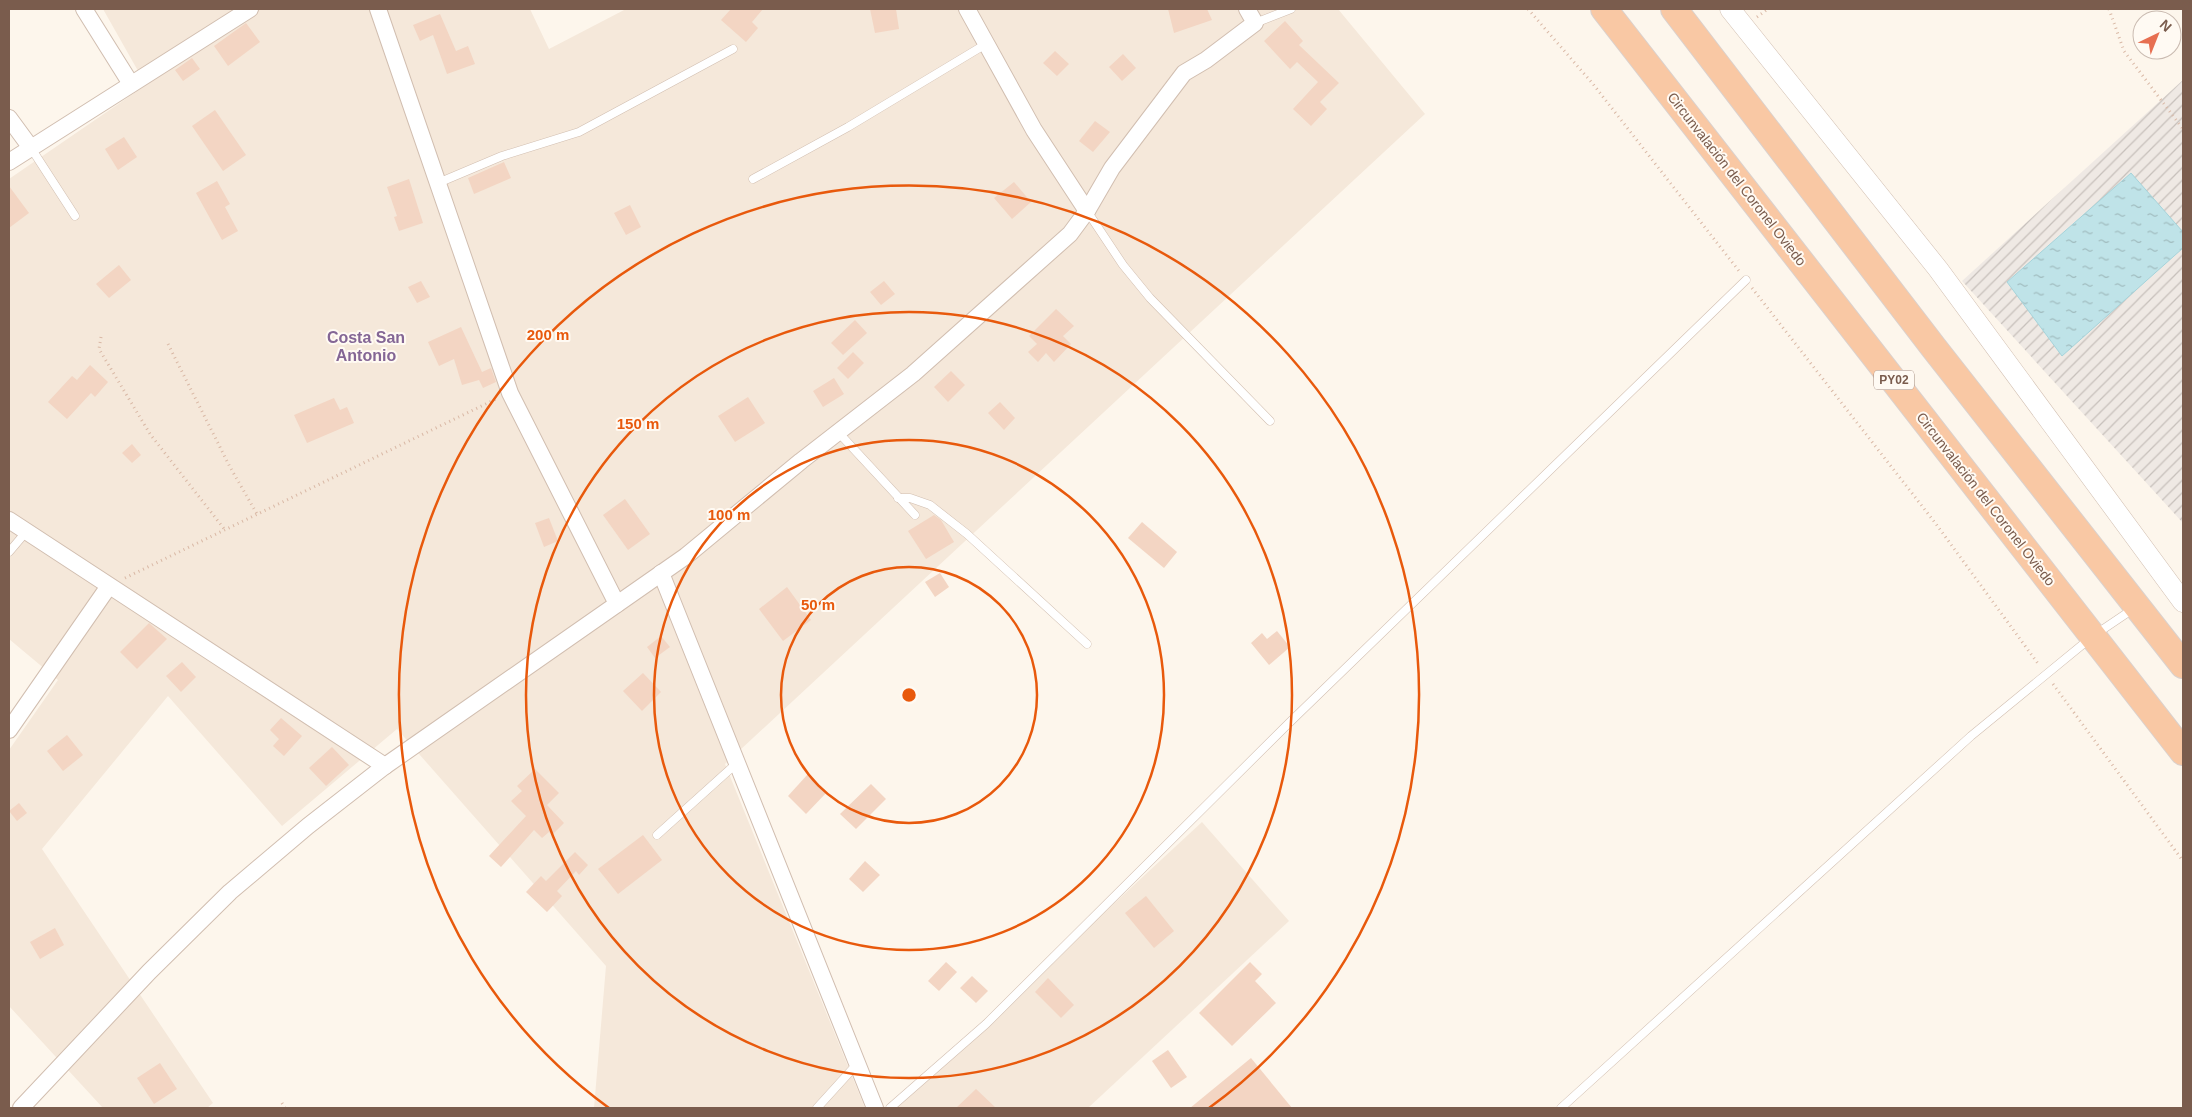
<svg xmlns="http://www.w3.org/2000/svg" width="2192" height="1117" font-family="Helvetica,sans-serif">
<defs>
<pattern id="industrial-furrows" width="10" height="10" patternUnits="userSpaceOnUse" patternTransform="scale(1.25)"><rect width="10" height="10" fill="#efe9e4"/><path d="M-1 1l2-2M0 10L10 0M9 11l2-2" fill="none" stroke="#c7c0bb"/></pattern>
<pattern id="water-ripples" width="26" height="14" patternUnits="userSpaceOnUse" patternTransform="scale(1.25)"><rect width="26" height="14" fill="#bfe3e8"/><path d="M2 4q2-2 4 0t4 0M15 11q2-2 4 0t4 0" fill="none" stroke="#a0bbbe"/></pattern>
</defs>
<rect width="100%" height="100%" fill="#fdf6ec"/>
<g fill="#f5e8da">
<path d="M103,9h427l19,40 77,-40h712l87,105 -700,650 140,344h-271l12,-142 -209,-237 -115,97 -114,-130 -126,153 171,254 -6,5h-104l-94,-102v-256l49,-70 -49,-41v-460l137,-94z"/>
<path d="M1202,822l87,99 -201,187h-195z"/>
</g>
<path fill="url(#industrial-furrows)" d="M2183,80v443l-221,-242z"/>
<path fill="url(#water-ripples)" stroke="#a5d3da" d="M2131,173l52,59v16l-121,108 -55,-74z"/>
<g fill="#f3d5c3">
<path d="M731,9h32l-11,13 6,6 -12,14 -25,-22z"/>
<path d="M870,9h26l3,20 -24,4z"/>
<path d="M1168,9h39l5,11 -38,13z"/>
<path d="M440,14l16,37 12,-5 7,18 -28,10 -14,-39 -13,6 -7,-16z"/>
<path d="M1285,21l18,20 -4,4 40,38 -19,19 7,7 -16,17 -18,-17 25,-27 -21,-20 -7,7 -26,-28z"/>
<path d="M246,23l14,19 -32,24 -14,-20z"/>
<path d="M1055,51l14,13 -12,12 -14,-13z"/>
<path d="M1123,54l13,14 -14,13 -13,-14z"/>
<path d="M192,58l8,11 -17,12 -8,-11z"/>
<path d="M215,110l31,45 -23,16 -31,-45z"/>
<path d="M1095,121l15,11 -17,20 -14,-11z"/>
<path d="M124,137l13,20 -19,13 -13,-21z"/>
<path d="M504,162l7,16 -37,16 -6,-16z"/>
<path d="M409,179l14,44 -24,8 -5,-14 3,-1 -10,-29z"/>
<path d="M217,181l13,23 -5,3 13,24 -16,9 -26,-47z"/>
<path d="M1014,182l17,20 -19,17 -18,-21z"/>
<path d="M9,186l20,27 -20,15z"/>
<path d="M630,205l11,22 -15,8 -12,-22z"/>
<path d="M119,265l12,15 -22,18 -13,-14z"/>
<path d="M421,281l9,16 -13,6 -9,-16z"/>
<path d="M884,281l11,13 -14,11 -11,-13z"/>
<path d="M1056,309l18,17 -11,10 8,8 -17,18 -8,-9 -8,9 -10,-10 9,-8 -8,-8z"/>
<path d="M855,320l12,13 -24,22 -12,-12z"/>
<path d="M461,327l21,45 9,-4 5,14 -13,6 -4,-8 -17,5 -8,-26 -15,7 -11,-24z"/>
<path d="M853,352l11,11 -16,16 -11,-11z"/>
<path d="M90,365l18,17 -13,15 -4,-4 -24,26 -19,-17 24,-26 5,4z"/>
<path d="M951,371l14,14 -17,17 -14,-15z"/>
<path d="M834,378l10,16 -21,13 -10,-16z"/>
<path d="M748,397l17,26 -30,19 -17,-26z"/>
<path d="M334,398l6,12 7,-3 7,16 -47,20 -13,-28z"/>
<path d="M1000,402l15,16 -11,12 -16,-17z"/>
<path d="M132,444l9,11 -9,8 -10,-10z"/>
<path d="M625,499l25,35 -22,16 -25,-35z"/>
<path d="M934,515l7,5 13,22 -28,17 -18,-28z"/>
<path d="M549,518l9,23 -14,6 -9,-24z"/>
<path d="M1142,522l35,30 -13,16 -36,-30z"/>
<path d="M940,573l9,14 -14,10 -10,-15z"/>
<path d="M787,587l24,33 -28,21 -24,-32z"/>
<path d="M149,623l18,16 -30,30 -17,-17z"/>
<path d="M1277,631l13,16 -21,18 -18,-22 11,-10 5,6z"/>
<path d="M661,636l9,11 -15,11 -8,-11z"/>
<path d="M182,662l14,15 -15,15 -15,-16z"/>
<path d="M643,673l18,19 -19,19 -19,-20z"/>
<path d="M281,718l21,18 -18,20 -11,-10 6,-7 -9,-9z"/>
<path d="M67,735l16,20 -20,16 -16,-20z"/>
<path d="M332,747l17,18 -23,21 -17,-18z"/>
<path d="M535,769l24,24 -12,12 17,18 -12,12 -3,-3 -7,6 -8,-8 -33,37 -12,-11 37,-40 -15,-15 11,-10 -5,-5z"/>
<path d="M808,774l19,18 -21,22 -18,-18z"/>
<path d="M871,784l15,15 -30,30 -16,-15z"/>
<path d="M19,803l8,10 -10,8 -8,-10z"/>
<path d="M643,835l19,25 -44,34 -20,-25z"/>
<path d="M575,852l13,13 -9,10 -3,-4 -19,20 5,5 -15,16 -21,-20 15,-16 5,5z"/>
<path d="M865,861l15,14 -17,17 -14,-13z"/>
<path d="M1146,896l28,35 -20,17 -29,-35z"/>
<path d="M55,928l9,17 -24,14 -10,-17z"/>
<path d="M946,962l11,10 -18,19 -11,-10z"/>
<path d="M1250,962l12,12 -7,7 21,22 -44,43 -33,-33z"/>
<path d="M972,976l16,15 -12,12 -16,-15z"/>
<path d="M1048,978l26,27 -13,13 -26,-26z"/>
<path d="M1168,1050l19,27 -16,11 -19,-27z"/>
<path d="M1251,1058l41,50h-102z"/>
<path d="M160,1063l17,26 -23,15 -17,-26z"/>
<path d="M976,1089l20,19h-40z"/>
</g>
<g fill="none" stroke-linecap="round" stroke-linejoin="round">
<g stroke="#d1beb0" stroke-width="9">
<g id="service">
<path d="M1255,23l36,-14"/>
<path d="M31,148l44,68"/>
<path d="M753,179l95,-52 138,-83"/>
<path d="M438,183l64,-27 77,-24 154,-83"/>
<path d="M1087,211l36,54 27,33 120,123"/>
<path d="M838,432l77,83"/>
<path d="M898,498h12l20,7 37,29 120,110"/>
<path d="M9,552l17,-20"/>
<path d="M657,835l80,-72"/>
<path d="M817,1108l40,-44"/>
<path d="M890,1108l96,-84 303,-301 457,-443"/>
<path d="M1561,1108l410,-372 122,-100 40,-27"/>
</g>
</g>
<g stroke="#d1beb0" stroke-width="18">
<g id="minor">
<path d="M84,9l47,75"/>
<path d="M378,9l132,384 107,211"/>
<path d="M967,9l67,121 53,81"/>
<path d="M9,118l22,30"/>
<path d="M9,162l241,-153"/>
<path d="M9,520l376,246"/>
<path d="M661,573l214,535"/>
<path d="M9,730l100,-144"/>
<path d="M21,1108l128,-136 81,-80 78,-66 77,-60 301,-210 115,-95 112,-87 157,-140 17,-23 25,-43 72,-95 22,-13 49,-37 -8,-14"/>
</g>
</g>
<g stroke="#d1beb0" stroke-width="21">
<path id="tertiary" d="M1730,9l208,260 245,333"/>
</g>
<g stroke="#dad1cd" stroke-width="28">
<g id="trunk">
<path d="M1604,9l579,743"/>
<path d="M1674,9l260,339 249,317"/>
</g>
</g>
<g stroke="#d9b8a5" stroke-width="3" stroke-dasharray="1 4" stroke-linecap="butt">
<path d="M1528,9l65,75 146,187"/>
<path d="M2109,9l15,42 59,78"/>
<path d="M1757,17l11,-8"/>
<path d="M1752,288l184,236 103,141"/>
<path d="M101,337l-2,12 51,85 75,96"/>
<path d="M168,344l62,123 27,47"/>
<path d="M125,578l371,-179"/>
<path d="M2053,684l130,177"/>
<path d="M282,1103l3,5"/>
</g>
<use href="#service" stroke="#fff" stroke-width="8"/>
<use href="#minor" stroke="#fff" stroke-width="16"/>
<use href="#tertiary" stroke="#fff" stroke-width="20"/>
<use href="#trunk" stroke="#f9c8a4" stroke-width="26"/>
</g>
<g fill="none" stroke="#e8590c" stroke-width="2.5">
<circle cx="909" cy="695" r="128"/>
<circle cx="909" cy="695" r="255"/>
<circle cx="909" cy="695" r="383"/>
<path d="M609 1108A510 510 0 1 1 1209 1108"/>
</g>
<g text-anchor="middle" stroke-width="4" stroke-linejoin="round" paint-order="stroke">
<rect fill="#fffaf3" stroke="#a28b7f" stroke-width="1" x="1874" y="370.5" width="40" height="19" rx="4"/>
<g font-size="12" font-weight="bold" fill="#7a5c4d">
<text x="1894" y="384">PY02</text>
</g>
<g font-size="14" fill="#7a5c4d" stroke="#fffaf3">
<text transform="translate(1737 179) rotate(52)" y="5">Circunvalación del Coronel Oviedo</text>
<text transform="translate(1986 499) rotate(52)" y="5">Circunvalación del Coronel Oviedo</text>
</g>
<g font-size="16" font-weight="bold" fill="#846695" stroke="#fffaf3">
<text x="366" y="343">Costa San<tspan x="366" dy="18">Antonio</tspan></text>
</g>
</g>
<circle cx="909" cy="695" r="8" fill="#e8590c" stroke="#fffaf3" stroke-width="2.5"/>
<g font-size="15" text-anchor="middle" font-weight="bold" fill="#e8590c" stroke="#fffaf3" stroke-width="4" stroke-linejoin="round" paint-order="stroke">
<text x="548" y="340">200 m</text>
<text x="638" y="429">150 m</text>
<text x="729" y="520">100 m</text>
<text x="818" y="610">50 m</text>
</g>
<rect width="2192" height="1117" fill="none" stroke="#7a5c4d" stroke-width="20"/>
<g transform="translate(2157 35) rotate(43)"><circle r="24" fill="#fffaf3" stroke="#cabbb1"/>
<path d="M0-4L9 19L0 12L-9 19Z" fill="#e76f51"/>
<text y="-8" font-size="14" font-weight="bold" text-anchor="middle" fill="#7a5c4d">N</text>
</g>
</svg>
